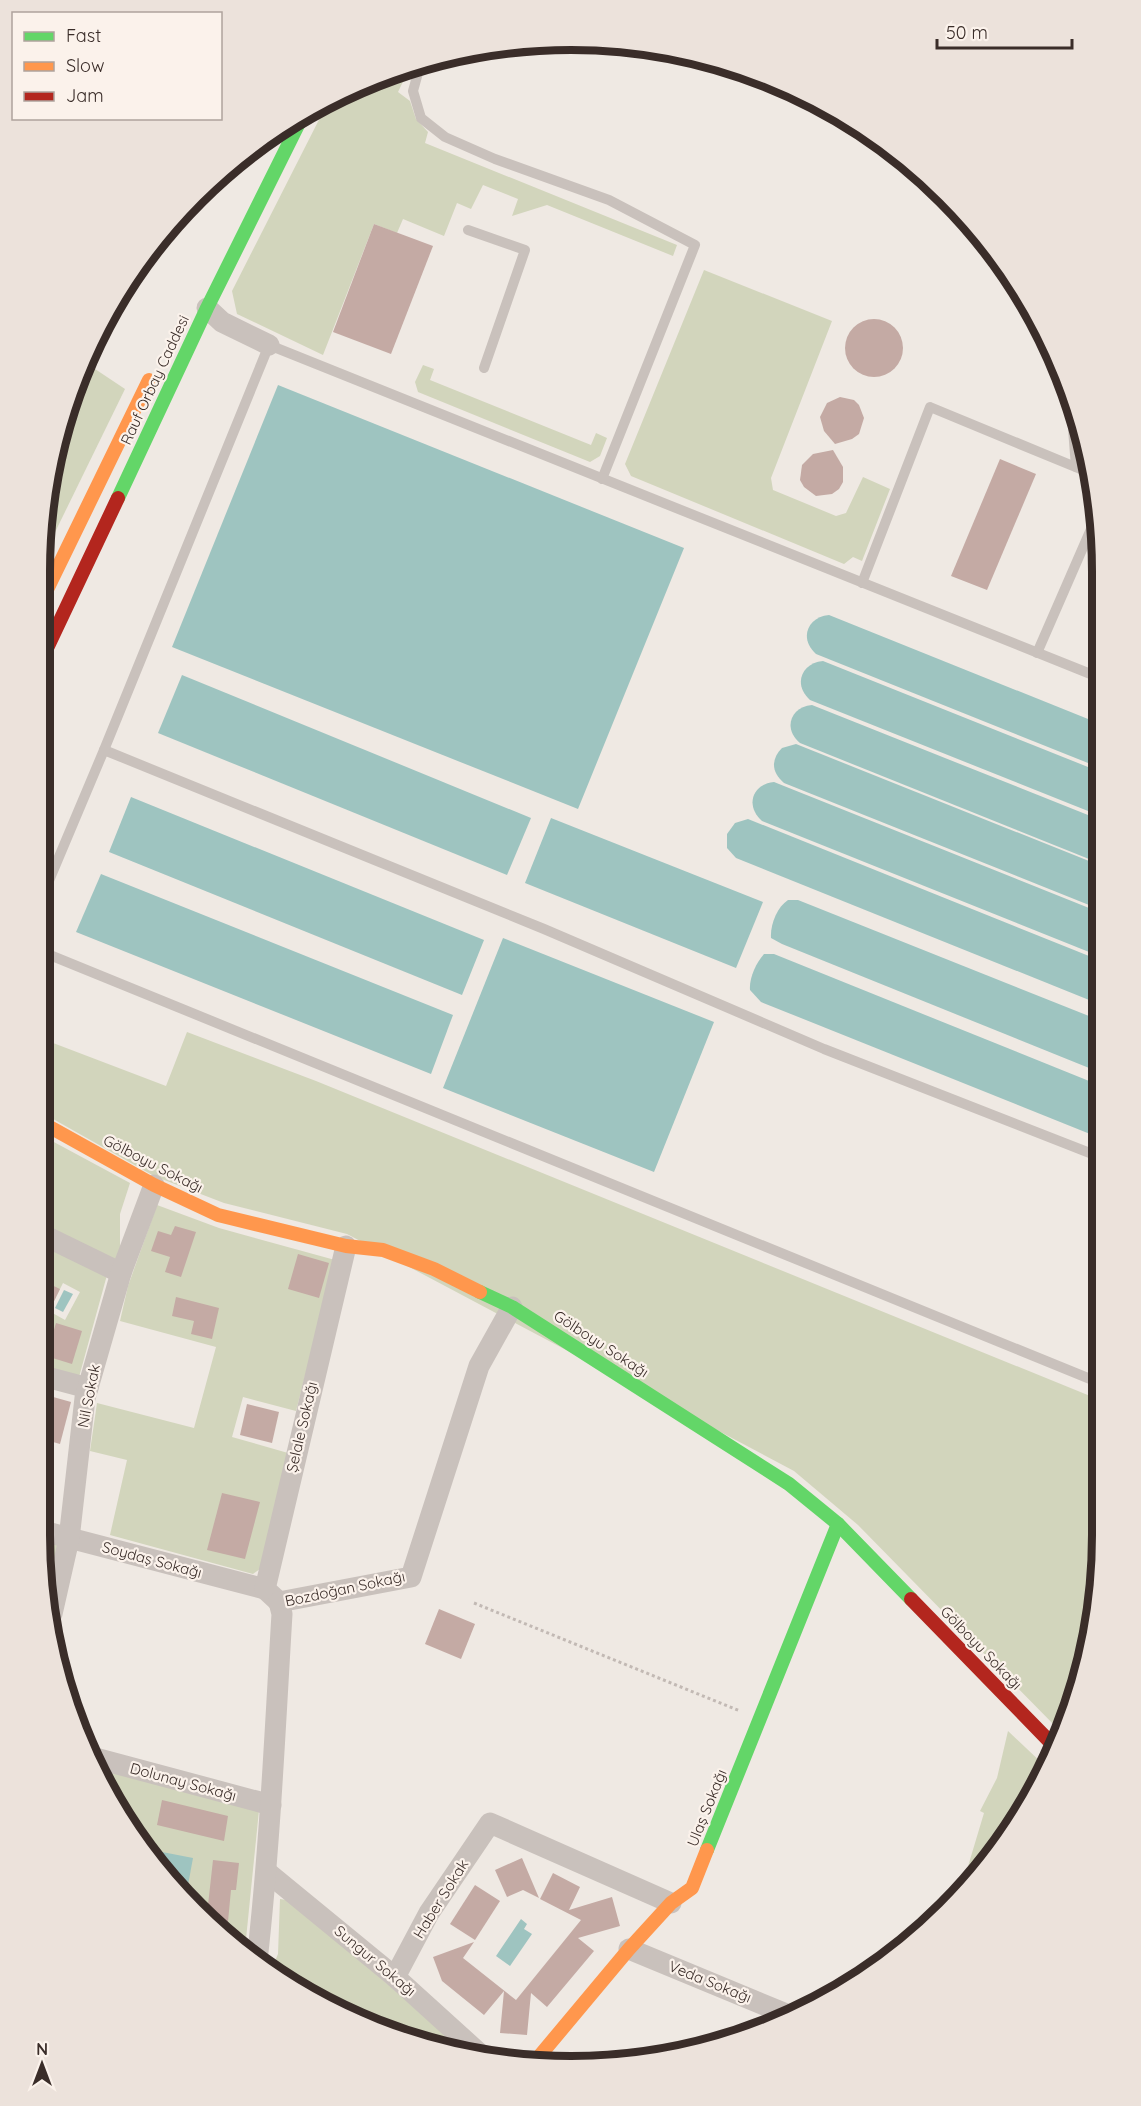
<svg xmlns="http://www.w3.org/2000/svg" width="1141" height="2106" font-family="Quicksand,sans-serif">
<rect width="100%" height="100%" fill="#efe9e3"/>
<g fill="#d2d5bc" fill-rule="evenodd">
<path d="M411,65l-13,27 12,9 6,18 12,13 -3,11 252,102 -4,11 -126,-51 -35,11 6,-17 -35,-14 -12,24 -14,-6 -13,33 -41,-17 -6,14 -23,-9 -51,131 -86,-41 -5,-23 99,-195z"/>
<path d="M704,270l128,51 -61,157 2,12 63,26 10,-3 17,-36 27,12 -28,72 -9,-4 -9,7 -213,-88 -6,-12z"/>
<path d="M86,363l39,26 -85,174v-27l17,-103z"/>
<path d="M423,365l11,4 -4,11 161,65 5,-12 11,5 -7,18 -10,6 -172,-70 -3,-10z"/>
<path d="M187,1032l129,49 784,319 1,170 -17,103 -24,58 -202,-206 -64,-54 -447,-237 -123,-31 -70,-27 -115,-65 1,-73 126,48z"/>
<path d="M39,1134l91,49 -10,31v44l-4,8 -77,-39z"/>
<path d="M157,1205l62,23 116,32 -39,151 -53,-14 -11,40 56,16 -24,113 -11,8 -143,-39 17,-75 -37,-9 7,-48 97,25 22,-81 -96,-26 8,-35z"/>
<path d="M39,1242l68,33 -28,102 -40,-10zM63,1283l17,9 -15,28 -16,-9z"/>
<path d="M40,1539l18,5 -10,43z"/>
<path d="M1008,1731l37,35 -14,35 -68,82 21,-70 -4,-2 17,-33z"/>
<path d="M101,1770l158,40 -14,139 -96,-90z"/>
<path d="M280,1899l13,2 172,151 -32,-3 -157,-71 -6,-5 8,-19z"/>
</g>
<g fill="#9ec4c0">
<path d="M278,385l406,163 -106,261 -406,-162z"/>
<path d="M829,615l269,108v44l-282,-113c-17,-15 -9,-37 13,-39z"/>
<path d="M823,661l275,110v44l-288,-115c-17,-15 -9,-37 13,-39z"/>
<path d="M182,675l349,143 -24,57 -349,-142z"/>
<path d="M812,705l286,114 1,44 -299,-120c-17,-14 -10,-36 12,-38z"/>
<path d="M796,744l303,121v44l-315,-126c-13,-11 -13,-24 -2,-35z"/>
<path d="M774,782l325,130v44l-337,-135c-17,-15 -10,-37 12,-39z"/>
<path d="M131,797l353,143 -22,55 -353,-143z"/>
<path d="M551,818l212,84 -27,66 -211,-85z"/>
<path d="M748,819l351,141v44l-363,-146 -9,-10v-14l8,-11z"/>
<path d="M101,874l352,141 -22,59 -355,-142z"/>
<path d="M788,900h10l301,120v52l-317,-128 -11,-6c-1,-13 6,-31 17,-38z"/>
<path d="M503,938l211,84 -60,150 -211,-84z"/>
<path d="M764,954h10l325,131 1,53 -339,-136 -11,-12c-1,-12 6,-27 14,-36z"/>
<path d="M64,1290l9,4 -10,18 -8,-4z"/>
<path d="M157,1851l36,7 -5,27 -14,-3 -19,-17z"/>
<path d="M521,1919l6,5 -3,5 8,5 -22,32 -14,-10z"/>
</g>
<g fill="#c4aaa4">
<path d="M374,224l59,22 -42,108 -58,-22z"/>
<circle cx="874" cy="348" r="29"/>
<path d="M840,397l14,3 5,5 5,13 -5,16 -7,5 -17,5 -11,-13 -4,-14 7,-14z"/>
<path d="M833,450l10,17v15l-4,7 -7,5 -16,2 -12,-9 -4,-7 2,-15 11,-11z"/>
<path d="M1000,459l36,15 -49,116 -36,-14z"/>
<path d="M175,1226l21,6 -15,45 -16,-5 5,-15 -19,-6 7,-20 13,4z"/>
<path d="M298,1254l31,9 -10,35 -31,-9z"/>
<path d="M39,1279l21,10 -21,43z"/>
<path d="M176,1297l43,11 -7,31 -21,-5 3,-13 -22,-5z"/>
<path d="M56,1323l26,8 -10,33 -26,-8z"/>
<path d="M39,1393l32,9 -11,42 -21,-6z"/>
<path d="M247,1404l32,8 -7,31 -32,-8z"/>
<path d="M222,1493l38,9 -15,57 -38,-9z"/>
<path d="M439,1609l36,15 -14,35 -36,-15z"/>
<path d="M162,1800l66,16 -4,25 -67,-16z"/>
<path d="M522,1858l17,40 -16,-8 -16,7 -12,-27z"/>
<path d="M213,1860l26,3 -3,27h-5l-4,42 -20,-18z"/>
<path d="M553,1873l27,14 -11,23 43,-13 8,29 -42,12 16,13 -47,56 -16,-14 -4,42 -27,-2 4,-42 -20,24 -42,-34 -9,-24 41,-15 -11,16 53,42 65,-80 -41,-21z"/>
<path d="M475,1885l25,16 -25,39 -25,-16z"/>
</g>
<g fill="none" stroke-linecap="round" stroke-linejoin="round">
<path stroke="#c2b9b4" stroke-width="3" stroke-dasharray="3 3" stroke-linecap="butt" d="M474,1603l266,108"/>
<g stroke="#c9c1bc" stroke-width="10">
<path d="M421,62l-8,29 8,27 24,19 50,22 114,41 86,45 -93,234"/>
<path d="M468,230l57,20 -41,118"/>
<path d="M171,236l11,-26"/>
<path d="M1071,403l5,64"/>
<path d="M862,583l68,-176 160,66"/>
<path d="M1037,653l61,-140"/>
<path d="M104,750l440,179 280,120 276,108"/>
<path d="M40,902l64,-152 165,-405 829,332"/>
<path d="M40,951l1060,432"/>
</g>
<g stroke="#c9c1bc" stroke-width="21">
<path d="M207,308l15,14 47,23"/>
<path d="M39,1233l82,40"/>
<path d="M39,1375l49,13"/>
<path d="M39,1530l226,59"/>
<path d="M279,1602l132,-25 68,-211 33,-59"/>
<path d="M279,1602l-14,-13 81,-343"/>
<path d="M52,1614l17,-75 16,-141 36,-125 33,-88"/>
<path d="M95,1758l176,47"/>
<path d="M267,1872l128,105 85,77"/>
<path d="M629,1949l162,67"/>
<path d="M257,1961c13,-116 18,-231 25,-347l-3,-12"/>
<path d="M395,1977l34,-64 61,-90 181,80"/>
</g>
<g stroke="#63d668" stroke-width="14">
<path d="M118,498l89,-190 97,-195"/>
<path d="M480,1292l32,15 277,177 49,40 73,75"/>
<path d="M707,1850l131,-326"/>
</g>
<g stroke="#ff974d" stroke-width="14">
<path d="M40,604l109,-224"/>
<path d="M39,1121l115,64 64,30 128,31 37,4 51,19 46,23"/>
<path d="M537,2059l92,-110 42,-46 21,-15 15,-38"/>
</g>
<g stroke="#b3261e" stroke-width="14">
<path d="M40,663l78,-165"/>
<path d="M911,1599l143,147"/>
</g>
</g>
<g text-anchor="middle" stroke-width="4.5" stroke-linejoin="round" paint-order="stroke">
<g font-size="15" fill="#3a2d29" stroke="#fbf2eb">
<text transform="translate(155 380) rotate(-65)" y="5">Rauf Orbay Caddesi</text>
<text transform="translate(153 1164) rotate(27)" y="5">Gölboyu Sokağı</text>
<text transform="translate(601 1344) rotate(33)" y="5">Gölboyu Sokağı</text>
<text transform="translate(89 1396) rotate(-79)" y="5">Nil Sokak</text>
<text transform="translate(302 1427) rotate(-77)" y="5">Şelale Sokağı</text>
<text transform="translate(152 1560) rotate(15)" y="5">Soydaş Sokağı</text>
<text transform="translate(345 1589) rotate(-12)" y="5">Bozdoğan Sokağı</text>
<text transform="translate(981 1648) rotate(46)" y="5">Gölboyu Sokağı</text>
<text transform="translate(183 1782) rotate(15)" y="5">Dolunay Sokağı</text>
<text transform="translate(707 1808) rotate(-68)" y="5">Ulaş Sokağı</text>
<text transform="translate(441 1899) rotate(-58)" y="5">Haber Sokak</text>
<text transform="translate(375 1961) rotate(40)" y="5">Sungur Sokağı</text>
<text transform="translate(710 1982) rotate(22)" y="5">Veda Sokağı</text>
</g>
</g>
<path d="M0 0H1141V2106H0ZM571 50H571A521 521 0 0 1 1092 571V1535A521 521 0 0 1 571 2056H571A521 521 0 0 1 50 1535V571A521 521 0 0 1 571 50Z" fill="#ece2db" fill-rule="evenodd"/>
<path fill="none" stroke="#3a2d29" stroke-width="8" d="M571 50H571A521 521 0 0 1 1092 571V1535A521 521 0 0 1 571 2056H571A521 521 0 0 1 50 1535V571A521 521 0 0 1 571 50Z"/>
<rect x="12" y="12" width="210" height="108" fill="#fbf2eb" stroke="#aea39d" stroke-width="1.5"/>
<rect x="24" y="32" width="30" height="9" fill="#63d668" stroke="#aea39d" stroke-width="1.5"/>
<text x="66" y="42" font-size="18" fill="#3a2d29">Fast</text>
<rect x="24" y="62" width="30" height="9" fill="#ff974d" stroke="#aea39d" stroke-width="1.5"/>
<text x="66" y="72" font-size="18" fill="#3a2d29">Slow</text>
<rect x="24" y="92" width="30" height="9" fill="#b3261e" stroke="#aea39d" stroke-width="1.5"/>
<text x="66" y="102" font-size="18" fill="#3a2d29">Jam</text>
<g transform="translate(42 2064)" stroke="#fbf2eb" stroke-width="4.5" paint-order="stroke">
<path d="M0-4.5L10 22L0 15L-10 22Z" fill="#3a2d29"/>
<text y="-9" font-size="16" font-weight="bold" text-anchor="middle" fill="#3a2d29">N</text>
</g>
<path d="M937 39v9h135v-9" fill="none" stroke="#3a2d29" stroke-width="3"/>
<text x="946" y="39" font-size="18" fill="#3a2d29" stroke="#fbf2eb" stroke-width="4.5" paint-order="stroke">50 m</text>
</svg>
